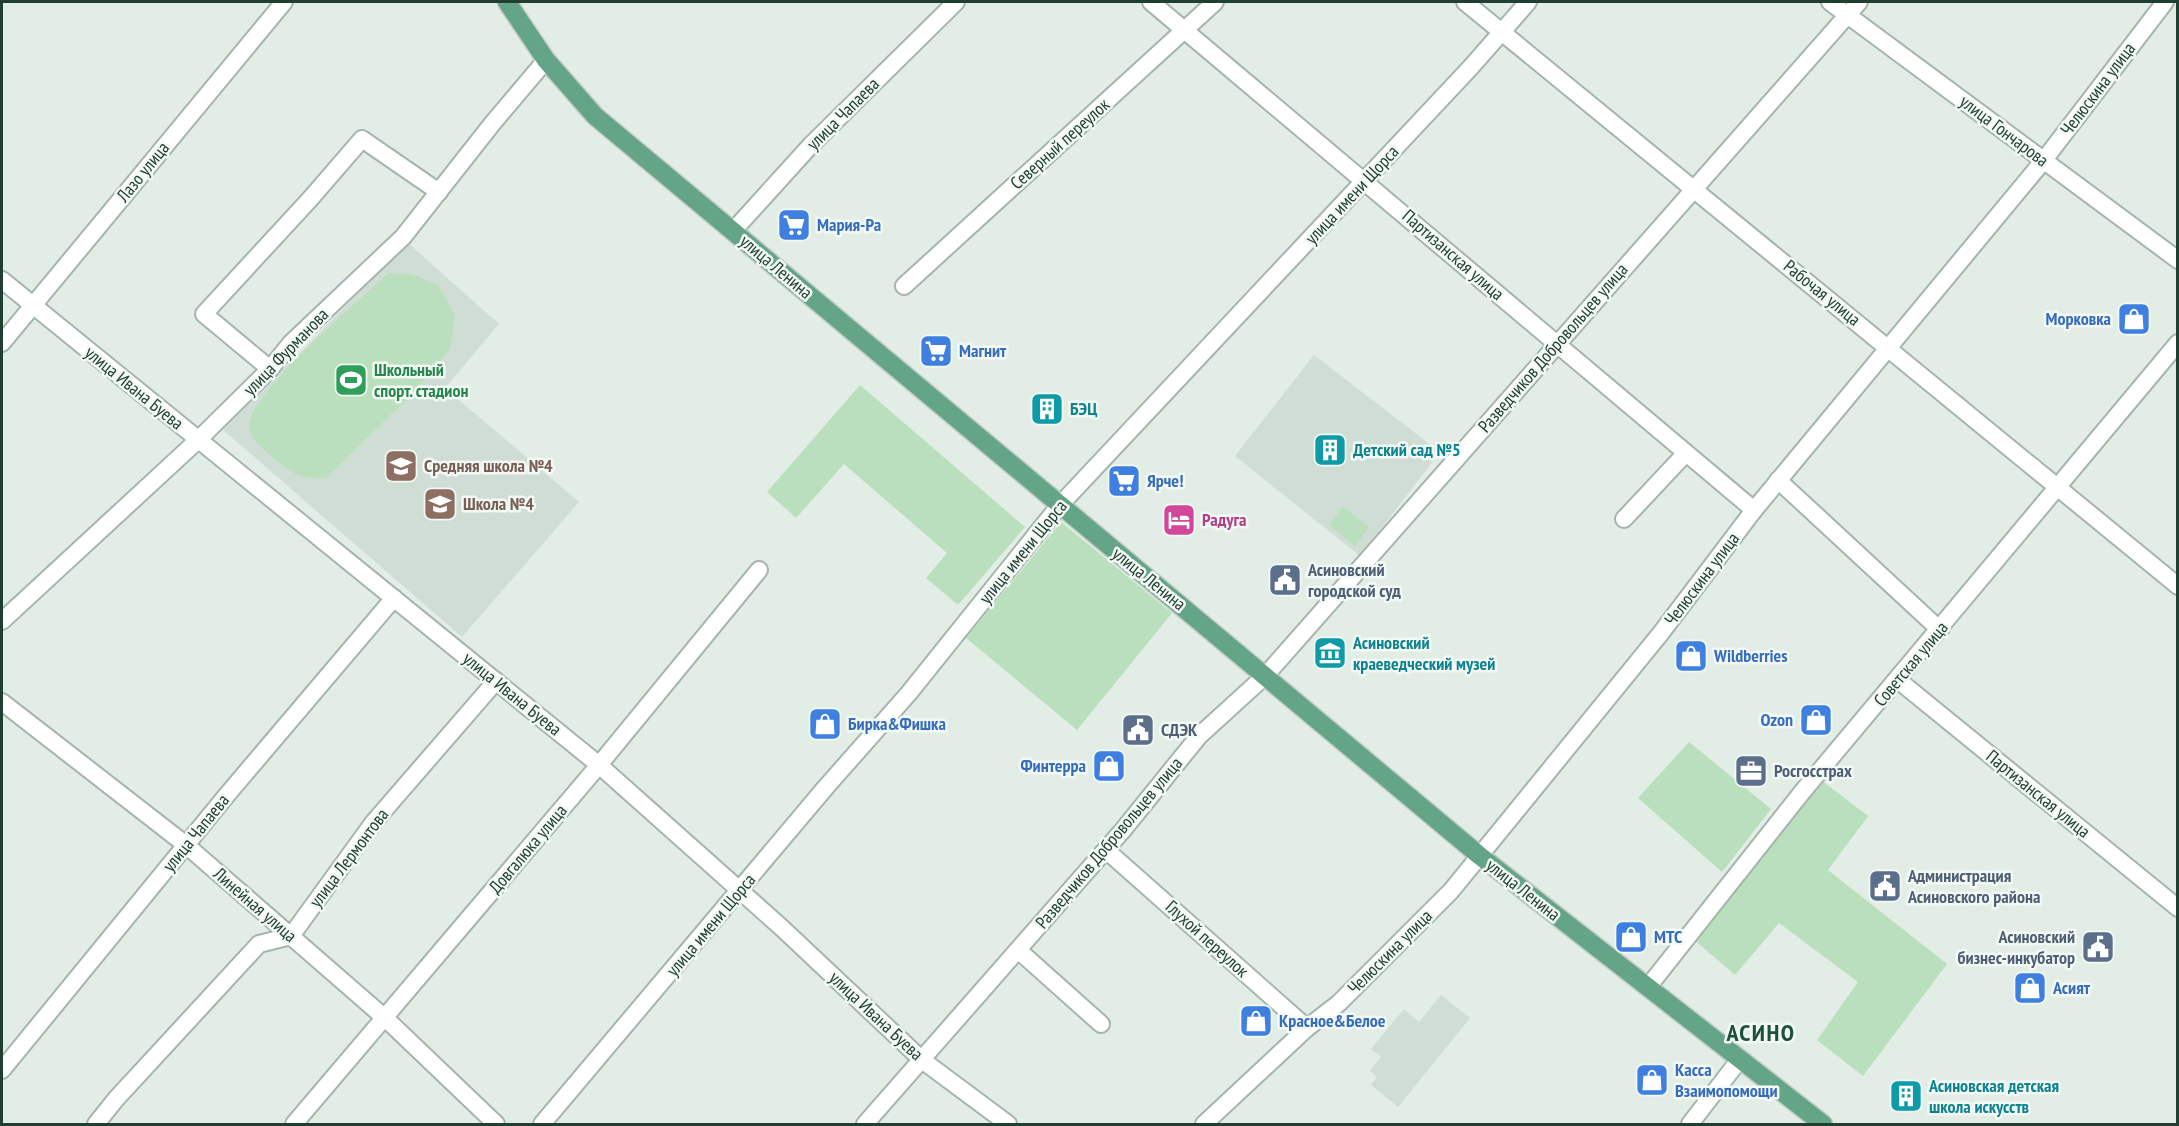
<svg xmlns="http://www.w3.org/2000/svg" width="2179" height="1126" font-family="'PT Sans Narrow',sans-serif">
<rect width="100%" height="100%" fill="#e2ede6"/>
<g fill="#d0ddd4">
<path d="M408,243l91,81 -54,64 134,114 -117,135 -239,-207z"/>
<path d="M1314,355l126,97 -80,104 -125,-100z"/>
<path d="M1441,995l29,23 -72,89 -27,-22 6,-8 -7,-6 11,-14 -10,-8 33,-40 15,13z"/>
</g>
<g fill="#badfbc">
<path d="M388,273l24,1 26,11 17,30 -5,34 -38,45 -86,84c-28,2 -36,-7 -57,-24 -9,-7 -23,-20 -19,-34 12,-38 106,-116 138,-147z"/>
<path d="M860,385l165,142 -67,78 -32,-27 21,-25 -103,-89 -48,54 -29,-26z"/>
<path d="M1343,507l26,20 -14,19 -26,-21z"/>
<path d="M1061,522l111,91 -95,117 -111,-92z"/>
<path d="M1689,742l82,67 -49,63 -84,-74z"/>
<path d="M1821,780l47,36 -40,54 119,94 -84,112 -46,-36 41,-58 -79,-59 -44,52 -43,-37z"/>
</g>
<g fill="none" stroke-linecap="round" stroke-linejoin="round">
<g stroke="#a4b5ac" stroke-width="20">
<g id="minor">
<path d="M1151,2l603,508"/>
<path d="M1465,2l713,584"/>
<path d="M1830,2l348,258"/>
<path d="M733,231l78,-86 145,-143"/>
<path d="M2,280l597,485 183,163 140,132 86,64"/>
<path d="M904,286l311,-284"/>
<path d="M2,343l282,-341"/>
<path d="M270,369l-66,-55 107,-116 51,-59 77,53"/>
<path d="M1778,480l162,150"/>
<path d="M1624,519l62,-66"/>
<path d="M2,621l196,-181 72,-71 21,-26 112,-106 89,-113 54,-64"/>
<path d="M1898,680l280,228"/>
<path d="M2,702l184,143 199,173 111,106"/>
<path d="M1106,850l201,178"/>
<path d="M1018,950l83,74"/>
<path d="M1648,987l155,-196 375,-448"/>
<path d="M2,1070l224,-274 168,-198"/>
<path d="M96,1124l20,-25 143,-155 32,-8 82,-113 123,-142"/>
<path d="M294,1124l305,-359 160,-195"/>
<path d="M542,1124l284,-337 83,-94 150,-187 412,-439 57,-65"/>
<path d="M865,1124l258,-294 76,-94 67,-61 593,-673"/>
<path d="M1204,1124l103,-96 32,-25 112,-112 210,-258 93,-123 290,-350 121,-158"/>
<path d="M1690,1124l50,-65"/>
</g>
</g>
<g stroke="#c1c9c5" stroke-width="21">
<path id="major" d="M507,2l39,58 49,56 885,740 343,268"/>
</g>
<use href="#minor" stroke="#fff" stroke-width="16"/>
<use href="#major" stroke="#64a587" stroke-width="18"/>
</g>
<defs>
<g id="supermarket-square" transform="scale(1.725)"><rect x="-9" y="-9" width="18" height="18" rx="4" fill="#3f7fe0" stroke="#f3f9f5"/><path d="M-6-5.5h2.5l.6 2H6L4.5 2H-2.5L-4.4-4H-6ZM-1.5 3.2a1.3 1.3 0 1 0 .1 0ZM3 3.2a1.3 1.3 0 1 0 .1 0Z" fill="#fff"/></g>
<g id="shop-square" transform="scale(1.725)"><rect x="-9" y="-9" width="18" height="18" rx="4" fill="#3f7fe0" stroke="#f3f9f5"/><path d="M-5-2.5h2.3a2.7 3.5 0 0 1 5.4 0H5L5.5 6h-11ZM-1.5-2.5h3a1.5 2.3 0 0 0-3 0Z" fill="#fff"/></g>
<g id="stadium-square" transform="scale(1.725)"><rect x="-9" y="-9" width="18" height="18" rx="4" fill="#2e9e5b" stroke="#f3f9f5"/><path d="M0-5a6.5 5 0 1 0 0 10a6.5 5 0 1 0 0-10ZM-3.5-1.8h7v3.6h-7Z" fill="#fff"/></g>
<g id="building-square" transform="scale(1.725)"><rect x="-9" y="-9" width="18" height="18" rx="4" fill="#0f9aa8" stroke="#f3f9f5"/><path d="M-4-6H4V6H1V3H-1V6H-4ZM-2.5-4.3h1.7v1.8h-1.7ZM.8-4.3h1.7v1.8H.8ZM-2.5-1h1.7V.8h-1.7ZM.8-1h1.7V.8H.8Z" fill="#fff"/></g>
<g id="school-square" transform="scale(1.725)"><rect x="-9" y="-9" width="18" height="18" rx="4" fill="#8d6e63" stroke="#f3f9f5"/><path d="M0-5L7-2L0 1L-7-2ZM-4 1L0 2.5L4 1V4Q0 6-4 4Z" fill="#fff"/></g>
<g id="hotel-square" transform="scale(1.725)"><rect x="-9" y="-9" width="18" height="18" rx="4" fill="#d1479c" stroke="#f3f9f5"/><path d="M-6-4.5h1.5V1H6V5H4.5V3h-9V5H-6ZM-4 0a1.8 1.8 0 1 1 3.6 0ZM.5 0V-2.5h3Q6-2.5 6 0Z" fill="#fff"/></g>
<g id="civic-square" transform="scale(1.725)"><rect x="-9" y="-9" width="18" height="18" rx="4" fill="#5c6f8a" stroke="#f3f9f5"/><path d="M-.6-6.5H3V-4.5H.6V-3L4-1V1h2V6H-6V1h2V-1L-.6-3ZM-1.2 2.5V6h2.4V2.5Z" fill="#fff"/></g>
<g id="museum-square" transform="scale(1.725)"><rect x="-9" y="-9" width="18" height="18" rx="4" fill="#0f9aa8" stroke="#f3f9f5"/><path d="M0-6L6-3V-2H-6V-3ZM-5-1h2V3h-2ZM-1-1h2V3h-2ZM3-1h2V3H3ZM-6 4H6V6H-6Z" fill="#fff"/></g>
<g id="office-square" transform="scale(1.725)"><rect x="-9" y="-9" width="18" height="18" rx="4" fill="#5c6f8a" stroke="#f3f9f5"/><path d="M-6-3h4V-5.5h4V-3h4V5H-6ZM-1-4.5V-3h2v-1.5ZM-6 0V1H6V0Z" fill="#fff"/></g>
</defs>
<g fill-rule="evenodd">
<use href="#supermarket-square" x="794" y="225"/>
<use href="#shop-square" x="2134" y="319"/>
<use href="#supermarket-square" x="936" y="351"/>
<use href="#stadium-square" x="351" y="380"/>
<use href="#building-square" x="1047" y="409"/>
<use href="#building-square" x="1330" y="450"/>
<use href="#school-square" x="401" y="466"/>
<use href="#supermarket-square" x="1124" y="481"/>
<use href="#school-square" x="440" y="504"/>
<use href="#hotel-square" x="1179" y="520"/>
<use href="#civic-square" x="1285" y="580"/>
<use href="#museum-square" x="1330" y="653"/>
<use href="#shop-square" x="1691" y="656"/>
<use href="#shop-square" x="1816" y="720"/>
<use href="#shop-square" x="825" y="724"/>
<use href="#civic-square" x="1138" y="730"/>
<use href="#shop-square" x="1109" y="766"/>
<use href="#office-square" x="1751" y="771"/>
<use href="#civic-square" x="1885" y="886"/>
<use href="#shop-square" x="1631" y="937"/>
<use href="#civic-square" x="2098" y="947"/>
<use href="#shop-square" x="2030" y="988"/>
<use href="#shop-square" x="1256" y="1021"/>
<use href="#shop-square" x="1652" y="1080"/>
<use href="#building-square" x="1906" y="1096"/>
</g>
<g text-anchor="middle" stroke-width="5" stroke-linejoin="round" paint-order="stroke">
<g font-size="18" fill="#213f31" stroke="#f3f9f5">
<text transform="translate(2098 89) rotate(-53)" y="6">Челюскина улица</text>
<text transform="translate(843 114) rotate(-45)" y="6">улица Чапаева</text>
<text transform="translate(2004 131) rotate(37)" y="6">улица Гончарова</text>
<text transform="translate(1060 144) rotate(-42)" y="6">Северный переулок</text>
<text transform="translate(143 172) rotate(-51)" y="6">Лазо улица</text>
<text transform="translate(1352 195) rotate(-47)" y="6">улица имени Щорса</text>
<text transform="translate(1453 255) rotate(41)" y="6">Партизанская улица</text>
<text transform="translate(776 267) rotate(40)" y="6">улица Ленина</text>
<text transform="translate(1822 293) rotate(39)" y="6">Рабочая улица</text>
<text transform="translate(1553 348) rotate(-49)" y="6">Разведчиков Добровольцев улица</text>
<text transform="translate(286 352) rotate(-46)" y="6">улица Фурманова</text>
<text transform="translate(134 388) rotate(39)" y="6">улица Ивана Буева</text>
<text transform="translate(1023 552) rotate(-51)" y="6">улица имени Щорса</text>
<text transform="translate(1149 579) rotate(39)" y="6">улица Ленина</text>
<text transform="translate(1702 579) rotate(-53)" y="6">Челюскина улица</text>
<text transform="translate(1911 664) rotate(-50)" y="6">Советская улица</text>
<text transform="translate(512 694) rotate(39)" y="6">улица Ивана Буева</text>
<text transform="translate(2038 794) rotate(39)" y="6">Партизанская улица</text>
<text transform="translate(196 833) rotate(-51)" y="6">улица Чапаева</text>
<text transform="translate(1109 843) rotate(-50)" y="6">Разведчиков Добровольцев улица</text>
<text transform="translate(528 849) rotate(-50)" y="6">Довгалюка улица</text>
<text transform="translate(349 858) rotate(-53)" y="6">улица Лермонтова</text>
<text transform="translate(1523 890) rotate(38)" y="6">улица Ленина</text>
<text transform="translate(255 905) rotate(41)" y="6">Линейная улица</text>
<text transform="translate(711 925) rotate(-50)" y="6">улица имени Щорса</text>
<text transform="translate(1207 939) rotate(42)" y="6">Глухой переулок</text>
<text transform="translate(1390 952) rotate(-45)" y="6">Челюскина улица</text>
<text transform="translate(876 1016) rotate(43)" y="6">улица Ивана Буева</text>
</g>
<g font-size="18" font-weight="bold" fill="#366cbe" stroke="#f3f9f5" text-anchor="start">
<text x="817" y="231">Мария-Ра</text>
<text x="2111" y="325" text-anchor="end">Морковка</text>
<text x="959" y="357">Магнит</text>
<text x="1147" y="487">Ярче!</text>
<text x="1714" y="662">Wildberries</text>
<text x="1793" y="726" text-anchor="end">Ozon</text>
<text x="848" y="730">Бирка&amp;Фишка</text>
<text x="1086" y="772" text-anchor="end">Финтерра</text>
<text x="1654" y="943">МТС</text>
<text x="2053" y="994">Асият</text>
<text x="1279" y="1027">Красное&amp;Белое</text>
<text x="1675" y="1076">Касса<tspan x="1675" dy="21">Взаимопомощи</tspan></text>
</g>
<g font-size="18" font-weight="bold" fill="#27864d" stroke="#f3f9f5" text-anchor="start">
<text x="374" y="376">Школьный<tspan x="374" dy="21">спорт. стадион</tspan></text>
</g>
<g font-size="18" font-weight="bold" fill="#0d838f" stroke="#f3f9f5" text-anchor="start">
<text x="1070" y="415">БЭЦ</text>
<text x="1353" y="456">Детский сад №5</text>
<text x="1353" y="649">Асиновский<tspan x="1353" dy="21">краеведческий музей</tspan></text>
<text x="1929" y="1092">Асиновская детская<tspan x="1929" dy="21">школа искусств</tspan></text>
</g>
<g font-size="18" font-weight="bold" fill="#785e54" stroke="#f3f9f5" text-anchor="start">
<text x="424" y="472">Средняя школа №4</text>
<text x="463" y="510">Школа №4</text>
</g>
<g font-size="18" font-weight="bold" fill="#b23c85" stroke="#f3f9f5" text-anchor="start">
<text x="1202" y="526">Радуга</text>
</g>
<g font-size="18" font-weight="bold" fill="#4e5e75" stroke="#f3f9f5" text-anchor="start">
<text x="1308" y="576">Асиновский<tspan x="1308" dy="21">городской суд</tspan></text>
<text x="1161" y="736">СДЭК</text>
<text x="1774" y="777">Росгосстрах</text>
<text x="1908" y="882">Администрация<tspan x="1908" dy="21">Асиновского района</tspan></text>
<text x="2075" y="943" text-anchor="end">Асиновский<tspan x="2075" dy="21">бизнес-инкубатор</tspan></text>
</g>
<g font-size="24" font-weight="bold" letter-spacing="1.5" fill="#1c523a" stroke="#f3f9f5">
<text x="1761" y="1041">АСИНО</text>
</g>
</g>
<rect width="2179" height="1126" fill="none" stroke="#213f31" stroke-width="6"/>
</svg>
